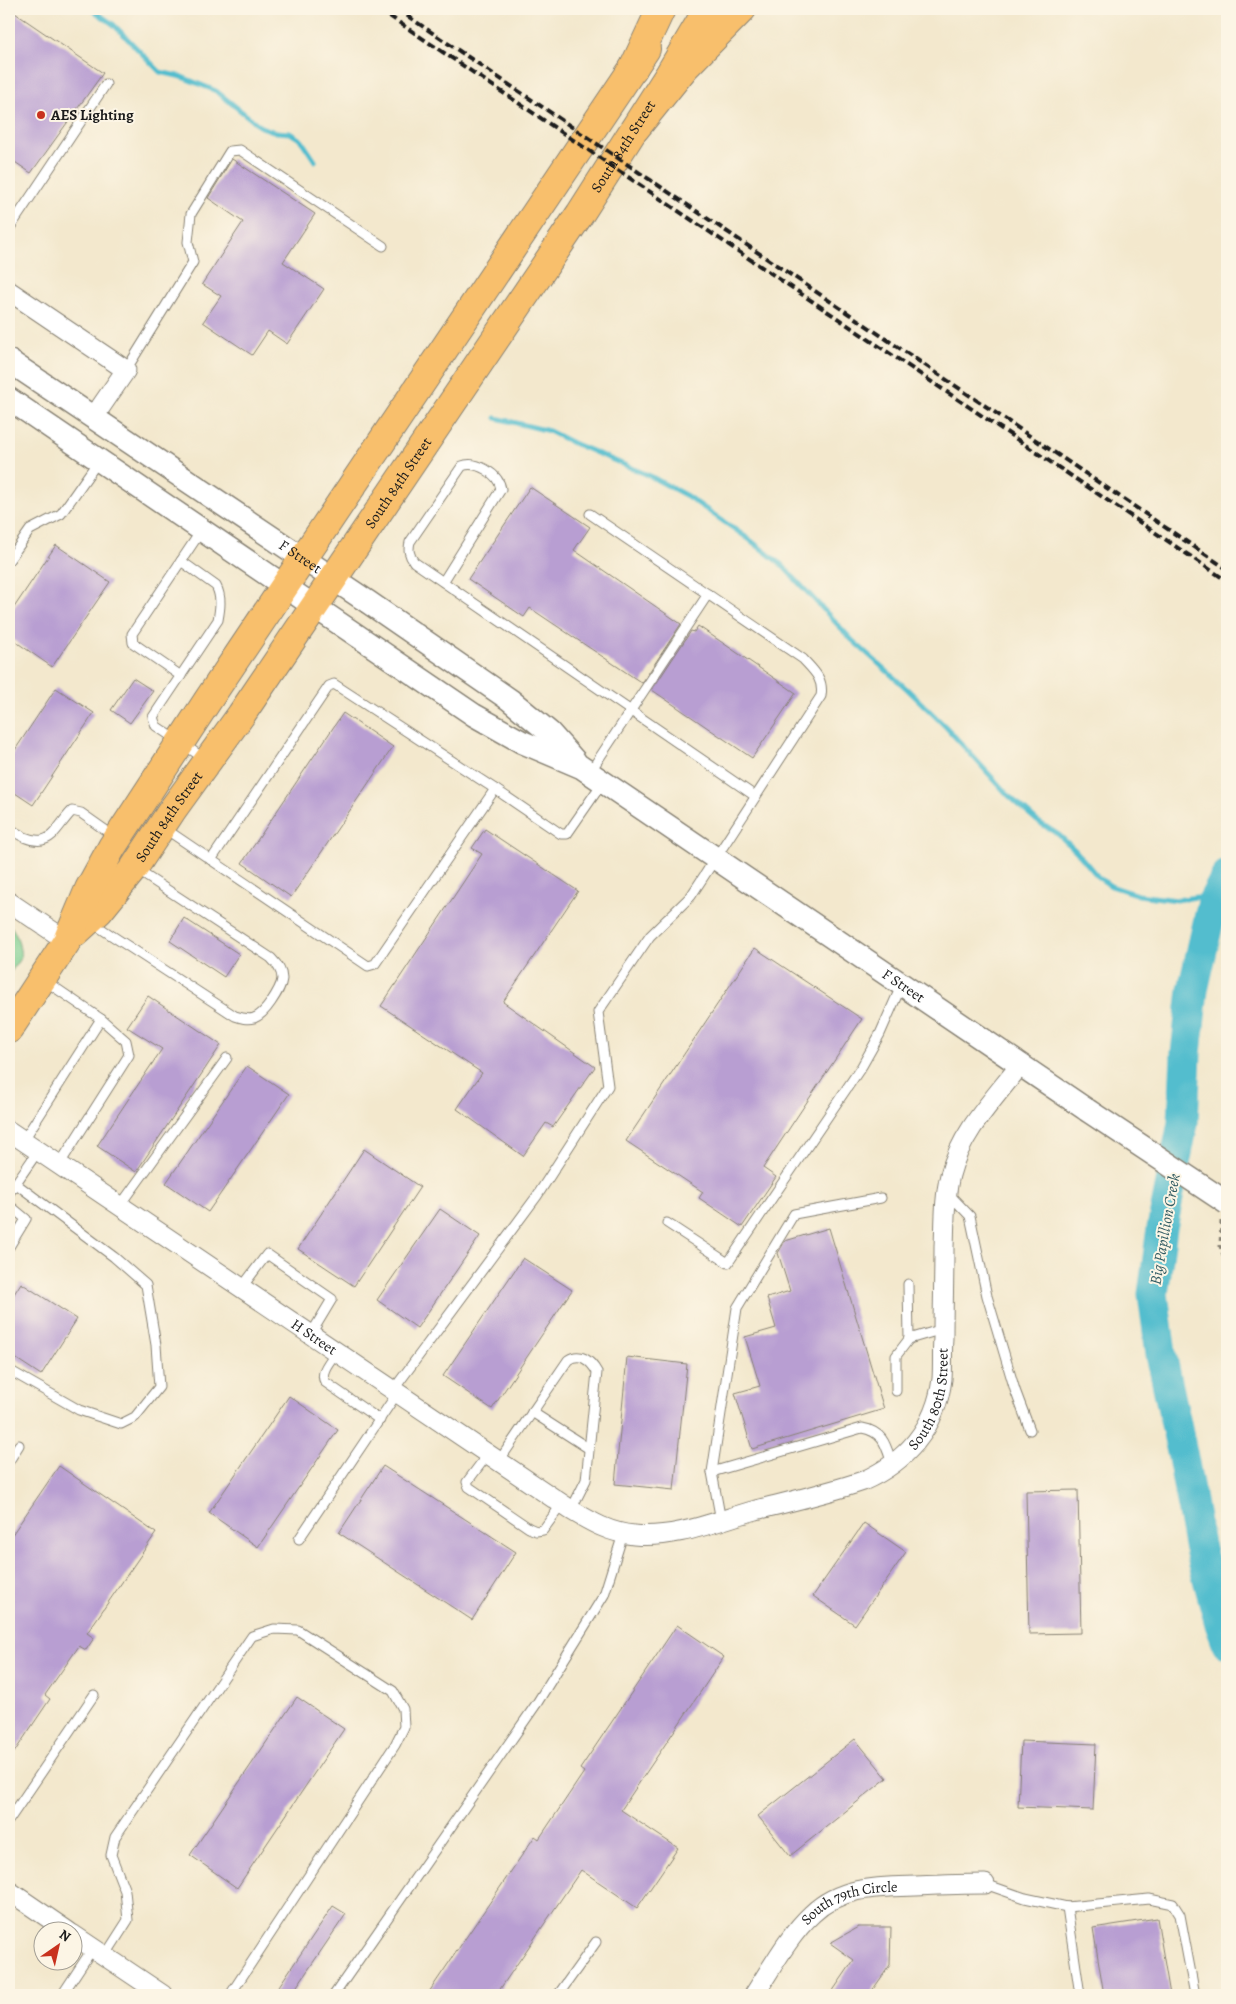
<svg xmlns="http://www.w3.org/2000/svg" width="1236" height="2004" font-family="Alegreya,serif">
<rect width="100%" height="100%" fill="#fcf5e5"/>
<filter id="ink" filterUnits="userSpaceOnUse"><feTurbulence type="fractalNoise" baseFrequency=".02" numOctaves="2"/><feDisplacementMap in="SourceGraphic" scale="10" xChannelSelector="R" yChannelSelector="G"/><feConvolveMatrix kernelMatrix="1 2 1 2 8 2 1 2 1" color-interpolation-filters="sRGB"/></filter>
<filter id="wash" filterUnits="userSpaceOnUse"><feTurbulence type="fractalNoise" baseFrequency=".0096" numOctaves="4" result="noise"/><feDisplacementMap in="SourceGraphic" scale="20" xChannelSelector="R" yChannelSelector="G"/><feGaussianBlur stdDeviation="1.12" result="paint"/><feColorMatrix in="noise" values="0 0 0 0 0 0 0 0 0 0 0 0 0 0 0 0 0 1.4 0 .05"/><feComposite in="paint" operator="in"/></filter>
<g filter="url(#wash)">
<rect width="100%" height="100%" fill="#f3e8cd"/>
<path fill="#7cce90" stroke="#4c7556" d="M9,924c8,8 11,22 12,33l-12,18z"/>
<g fill="none" stroke-linecap="round" stroke-linejoin="round">
<g stroke="#52bdce" stroke-width="5">
<path d="M91,9l22,15 47,48 22,5 34,14 45,36 15,5 14,1 11,7 14,21"/>
<path d="M496,418l53,13 24,12 75,32 39,21 63,44 32,25 70,75 55,49 39,38 63,69 28,25 22,14 17,16 23,27 12,8 27,9 39,5 19,-3 17,4"/>
</g>
<path stroke="#52bdce" stroke-width="31" d="M1227,875l-14,26 -20,89 -7,63 -3,70 -21,105 -9,66 8,60 21,98 17,93 21,79 7,19"/>
</g>
<g id="blocks">
<g fill="#b89ed2">
<path d="M9,9l94,64 -72,100 -22,-15z"/>
<path d="M232,159l83,55 -32,48 41,27 -37,55 -19,-13 -16,24 -49,-33 18,-26 -19,-12 41,-62 -35,-24z"/>
<path d="M530,487l60,40 -16,23 107,74 -39,59 -112,-75 -6,9 -56,-38z"/>
<path d="M56,545l54,37 -58,85 -43,-30v-22z"/>
<path d="M698,626l98,67 -44,65 -100,-68 39,-59 3,1z"/>
<path d="M133,678l20,13 -23,32 -19,-13z"/>
<path d="M56,688l38,25 -61,92 -24,-16v-30z"/>
<path d="M343,713l50,34 -102,150 -49,-34z"/>
<path d="M485,829l93,62 -75,111 92,65 -42,60 -7,-4 -23,33 -66,-47 25,-36 -101,-67 101,-152 -10,-6z"/>
<path d="M184,918l55,36 -15,23 -54,-36z"/>
<path d="M755,948l107,71 -99,149 13,9 -34,50 -43,-29 4,-6 -77,-51z"/>
<path d="M148,996l73,49 -85,127 -39,-26 65,-97 -35,-22z"/>
<path d="M247,1066l42,28 -81,118 -42,-29z"/>
<path d="M364,1149l56,38 -66,99 -56,-37z"/>
<path d="M440,1209l40,27 -63,92 -40,-28z"/>
<path d="M829,1228l55,181 -132,40 -17,-56 25,-7 -15,-49 31,-9 -9,-30 23,-7 -12,-38 7,-12z"/>
<path d="M523,1258l49,32 -80,119 -49,-33z"/>
<path d="M21,1283l56,36 -36,56 -32,-21v-52z"/>
<path d="M627,1357l60,7 -13,126 -59,-6z"/>
<path d="M289,1396l49,34 -80,117 -49,-34z"/>
<path d="M59,1466l97,67 -69,100 7,5 -8,12 -7,-4 -34,49 5,4 -41,61v-221z"/>
<path d="M383,1466l133,86 -44,68 -133,-87z"/>
<path d="M1078,1490l3,143 -52,1 -3,-143z"/>
<path d="M864,1523l42,29 -51,73 -42,-29z"/>
<path d="M677,1625l47,32 -103,153 57,38 -41,60 -56,-38 -85,125h-69l108,-159 4,3 45,-67 -4,-3z"/>
<path d="M297,1697l47,32 -107,159 -47,-33z"/>
<path d="M855,1739l32,39 -97,78 -32,-40z"/>
<path d="M1021,1741l75,3 -3,66 -75,-3z"/>
<path d="M333,1906l13,8 -55,81h-18z"/>
<path d="M1157,1918l13,77h-66l-11,-67z"/>
<path d="M858,1927h33l-1,38 -21,30h-39l24,-35 -24,-17z"/>
</g>
</g>
</g>
<g filter="url(#ink)">
<use href="#blocks" fill-opacity="0" stroke="#888274" stroke-width="1"/>
<g fill="none" stroke-linecap="round" stroke-linejoin="round">
<g stroke="#888274" stroke-width="11">
<g id="service">
<path d="M9,229l97,-145"/>
<path d="M126,370l67,-108 -5,-20 3,-28 39,-63 10,-1 143,96"/>
<path d="M201,531l-20,30 35,25c6,11 4,23 2,34l-65,97 3,9 49,33"/>
<path d="M9,560l21,-30 31,-16 38,-54"/>
<path d="M443,582l58,-93c-2,-15 -25,-29 -39,-23l-52,76c-2,8 -1,13 4,20l341,234"/>
<path d="M181,676l-48,-33 -1,-9 49,-73"/>
<path d="M590,772l118,-178"/>
<path d="M9,828c11,8 30,19 43,7 7,-7 13,-17 20,-24l9,2 34,24"/>
<path d="M164,828l204,138 7,-2 120,-175 66,45h6l36,-52"/>
<path d="M211,860l118,-174 5,-2 161,105"/>
<path d="M91,922l144,94c6,2 12,4 19,2 8,-3 13,-10 17,-16 12,-18 17,-27 0,-44l-134,-88"/>
<path d="M44,980l57,39 25,22 3,14 -70,110"/>
<path d="M23,1141l78,-122"/>
<path d="M947,1192l23,24 17,80 28,94 15,40"/>
<path d="M9,1193l29,-42"/>
<path d="M9,1205l17,14 -17,28"/>
<path d="M120,1206l107,-148"/>
<path d="M667,1223l61,40 134,-197 18,-32 22,-50"/>
<path d="M908,1284l1,55 34,-10"/>
<path d="M242,1287l25,-33 65,45 -21,35"/>
<path d="M337,1351c-6,9 -18,21 -12,31l55,38"/>
<path d="M9,1370l70,40 42,14 14,-7 24,-30 -3,-42 -10,-60 -32,-28 -99,-74"/>
<path d="M394,1389l143,-193 71,-110 -10,-74 52,-76 41,-40 130,-200c3,-17 -7,-25 -18,-37l-213,-145"/>
<path d="M896,1391v-35l13,-17"/>
<path d="M532,1412l56,36"/>
<path d="M488,1454l-21,28 2,5 60,41 7,3 7,-1 19,-26"/>
<path d="M9,1461l10,-16"/>
<path d="M499,1461l69,-101c12,-8 22,0 29,12l-11,108 -15,30"/>
<path d="M712,1472l150,-44c22,4 24,18 30,36"/>
<path d="M721,1521l-9,-49 25,-164 57,-94 87,-16"/>
<path d="M299,1539l99,-147"/>
<path d="M9,1820l85,-125"/>
<path d="M985,1884l40,14 42,9 82,-8 24,5 7,11 15,80"/>
<path d="M1067,1907l13,88"/>
<path d="M105,1956l23,-36 -3,-29 -14,-36 4,-18 137,-201 22,-7 24,1 95,61 10,18 1,18 -9,18 -165,250"/>
<path d="M62,1995l31,-47"/>
<path d="M334,1995l203,-292 67,-108 19,-61"/>
<path d="M558,1995l38,-53"/>
</g>
</g>
<g stroke="#888274" stroke-width="21">
<g id="minor">
<path d="M9,291l117,79 -33,48"/>
<path d="M9,902l58,39"/>
<path id="s1" d="M9,1131l562,379c20,12 39,23 63,25 42,4 82,-14 122,-25 36,-9 72,-17 107,-29 43,-19 73,-53 79,-102 1,-13 0,-28 1,-41 0,-31 1,-61 1,-91 1,-24 0,-48 6,-72 11,-43 44,-76 71,-111"/>
<path d="M9,1891l60,41"/>
<path d="M72,1934l91,61"/>
<path id="s2" d="M754,1995c17,-26 35,-60 58,-81 29,-28 67,-27 104,-28 23,-1 46,-2 69,-2"/>
</g>
</g>
<g stroke="#888274" stroke-width="25">
<g id="tertiary">
<path id="s3" d="M9,361l359,241 142,98 40,33 25,28"/>
<path id="s4" d="M9,399l465,316 48,27 59,25 506,343"/>
</g>
</g>
<g stroke="#888274" stroke-width="30">
<g id="primary">
<path id="s5" d="M75,933l24,-22 35,-43 39,-59 68,-94 339,-501 90,-141 38,-64"/>
<path d="M9,1029l58,-88 22,-52 23,-42 96,-147 438,-651"/>
</g>
</g>
<g stroke="#888274" stroke-width="30">
<g id="motorway">
<path d="M633,69l28,-60"/>
<path d="M635,129l50,-62 57,-58"/>
</g>
</g>
<path stroke="#888274" stroke-width="3" stroke-dasharray="4 4" stroke-linecap="butt" d="M1221,1221l-1,25 7,23"/>
<use href="#service" stroke="#fff" stroke-width="9"/>
<use href="#minor" stroke="#fff" stroke-width="19"/>
<use href="#tertiary" stroke="#fff" stroke-width="22"/>
<use href="#primary" stroke="#f8bf6c" stroke-width="28"/>
<use href="#motorway" stroke="#f8bf6c" stroke-width="28"/>
<g stroke="#1c1c1c" stroke-width="4" stroke-dasharray="8 4" stroke-linecap="butt">
<path d="M379,9l848,572"/>
<path d="M397,9l830,560"/>
</g>
<g stroke="#888274" stroke-width="25" stroke-linecap="butt">
<path id="tertiary-bridge" d="M1087,1110l140,93"/>
</g>
<use href="#tertiary-bridge" stroke="#fff" stroke-width="22"/>
</g>
</g>
<circle fill="#c8321e" stroke="#fcf5e5" stroke-width="2" cx="41" cy="115" r="5"/>
<g text-anchor="middle" stroke-width="4" stroke-linejoin="round" paint-order="stroke">
<g font-size="15" font-weight="bold" fill="#1c1c1c" stroke="#fcf5e5" text-anchor="start">
<text x="51" y="120">AES Lighting</text>
</g>
<g font-size="15" fill="#1c1c1c" stroke="#fcf5e5">
<text dy="5" stroke="none"><textPath href="#s5" startOffset="960">South 84th Street</textPath></text>
<text dy="5" stroke="none"><textPath href="#s5" startOffset="555">South 84th Street</textPath></text>
<text dy="5" stroke="none"><textPath href="#s3" startOffset="351">F Street</textPath></text>
<text dy="5" stroke="none"><textPath href="#s5" startOffset="150">South 84th Street</textPath></text>
<text dy="5" stroke="none"><textPath href="#s4" startOffset="1071">F Street</textPath></text>
<text dy="5" stroke="none"><textPath href="#s1" startOffset="368">H Street</textPath></text>
<text dy="5" stroke="none"><textPath href="#s1" startOffset="1095">South 80th Street</textPath></text>
<text dy="5" stroke="none"><textPath href="#s2" startOffset="140">South 79th Circle</textPath></text>
</g>
<g font-size="16" font-style="italic" fill="#325c63" stroke="#fcf5e5">
<text transform="translate(1164 1229) rotate(-80)" y="6">Big Papillion Creek</text>
</g>
</g>
<rect width="1236" height="2004" fill="none" stroke="#fcf5e5" stroke-width="30"/>
<g transform="translate(58 1946) rotate(34)"><circle r="24" fill="#fcf5e5" stroke="#a29e95"/>
<path d="M0-4L9 19L0 12L-9 19Z" fill="#c8321e"/>
<text y="-8" font-size="14" font-weight="bold" text-anchor="middle" fill="#1c1c1c">N</text>
</g>
</svg>
